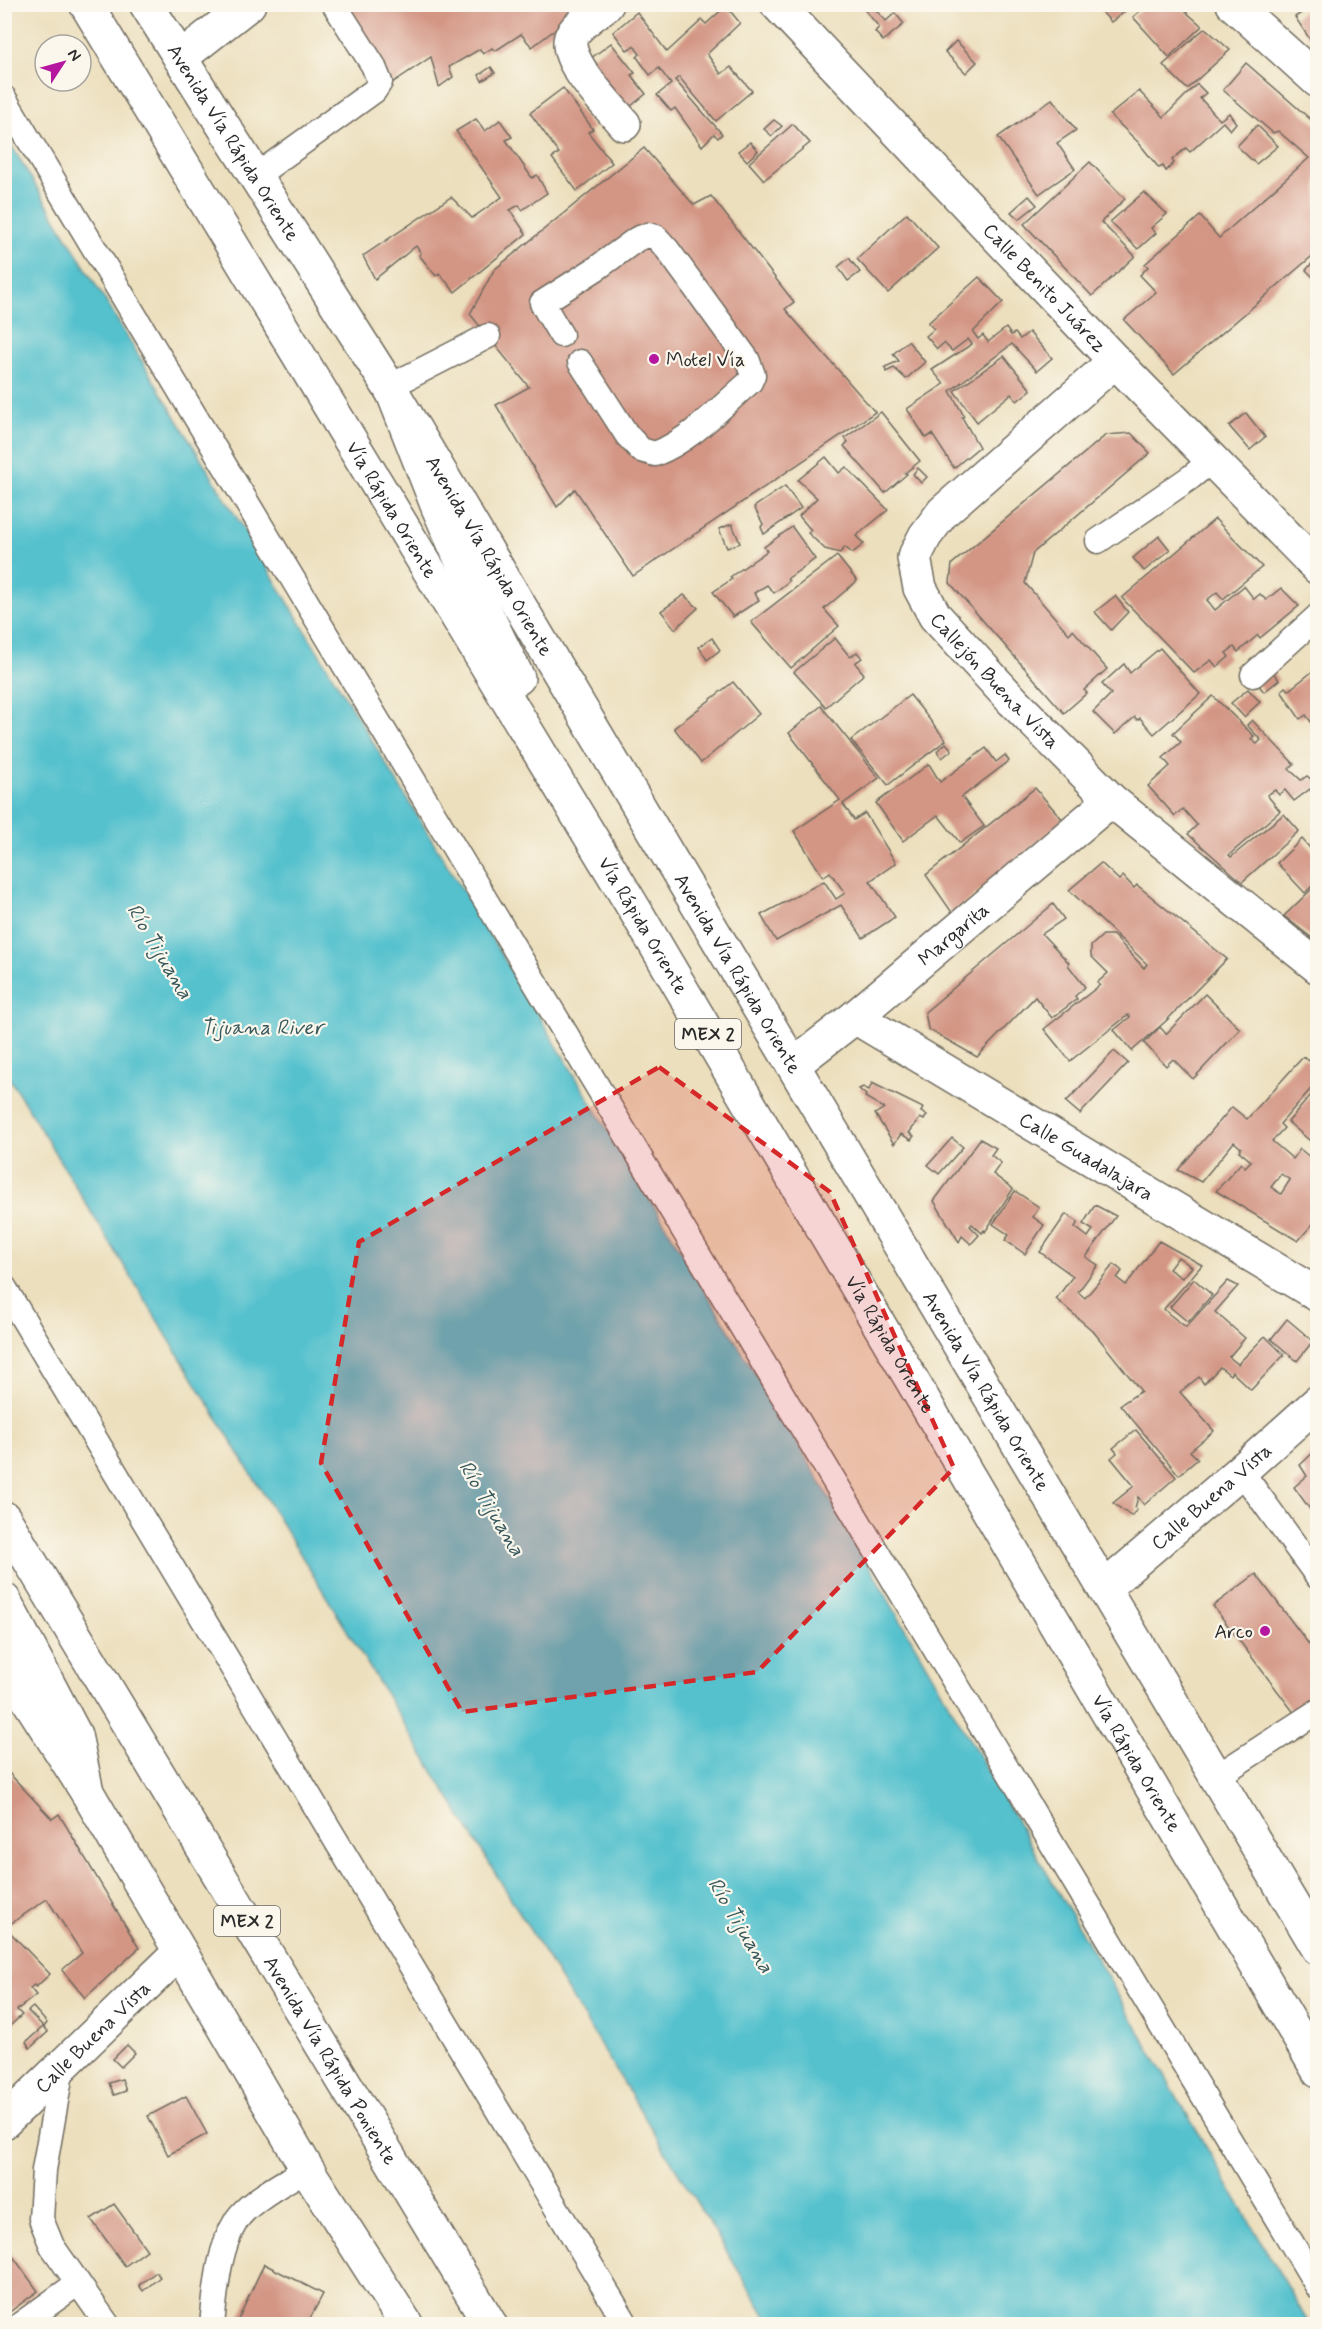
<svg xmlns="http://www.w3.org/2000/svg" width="1322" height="2329" font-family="Mynerve,sans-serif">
<rect width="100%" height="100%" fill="#fbf7ec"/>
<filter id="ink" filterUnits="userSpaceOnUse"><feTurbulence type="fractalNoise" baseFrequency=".0167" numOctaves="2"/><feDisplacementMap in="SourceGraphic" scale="12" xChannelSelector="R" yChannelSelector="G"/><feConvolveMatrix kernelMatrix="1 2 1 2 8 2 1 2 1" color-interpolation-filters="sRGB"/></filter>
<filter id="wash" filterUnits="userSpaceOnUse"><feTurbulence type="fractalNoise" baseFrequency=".008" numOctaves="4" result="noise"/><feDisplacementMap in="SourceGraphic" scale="24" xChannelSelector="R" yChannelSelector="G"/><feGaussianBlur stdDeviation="1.35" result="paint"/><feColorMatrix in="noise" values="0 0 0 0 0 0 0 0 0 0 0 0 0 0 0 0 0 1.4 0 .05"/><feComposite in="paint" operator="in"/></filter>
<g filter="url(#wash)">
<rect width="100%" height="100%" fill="#ecdfbd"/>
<path fill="#54c1cd" stroke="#40767c" stroke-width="1.5" d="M5,135l793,1309 511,880h-538l-766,-1253z"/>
<g id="blocks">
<g fill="#d39584" fill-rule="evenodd">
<path d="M340,4h102l5,9 13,-9h114l6,7 -48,36 -11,-13 -26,17 -3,-3 -9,6 -3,-5 -31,18 4,10 -14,10 -8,-30 -39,26z"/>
<path d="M870,4l16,17 9,-8 9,11 -21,17 -8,-9 4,-5 -15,-18z"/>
<path d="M1111,4h23l-23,18 -9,-10z"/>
<path d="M1148,4h29l25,22 -33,31 -36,-40z"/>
<path d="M1303,4h14v46l-22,-33 11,-7z"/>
<path d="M726,6l14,17 -33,31 14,20 10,-7 21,24 -36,30 -37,-44 -4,3 47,54 -4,4 -4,-4 -12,12 -27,-38 -4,3 -14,-16 14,-11 -12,-16 -9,7 -13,-18 3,-3 -6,-8 -7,4 -14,-18 24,-20 30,40 35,-32 4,4z"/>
<path d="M1205,28l25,22 -43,39 -24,-24z"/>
<path d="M956,41l21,21 -11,11 -21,-21z"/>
<path d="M611,43l24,30 -4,2 15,19 -20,16 -40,-48z"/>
<path d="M1246,63l71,62v127l-143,122 -50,-54 32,-28 -16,-17 8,-8 -3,-3 55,-48 19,22 90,-80 -31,-27 -5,2 -50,-43z"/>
<path d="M491,67l4,6 -13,8 -3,-6z"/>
<path d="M1197,84l9,9 -6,5 20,22 9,-7 7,10 -6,7 -7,-8 -33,30 -4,-4 -14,12 2,3 -8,8 -3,-5 -4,2 -21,-26 -28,-27 29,-24 25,26z"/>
<path d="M563,88l30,41 -5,3 24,31 -35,28 -25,-33 7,-5 -29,-40z"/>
<path d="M1052,99l24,31 -19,13 18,26 -36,25 -41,-57z"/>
<path d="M476,119l9,12 15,-11 12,17 -6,3 26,38 5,-3 10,18 -25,17 -3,-5 -9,5 16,24 -71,58 -16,-19 -3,3 -17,-21 2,-2 -5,-7 -41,33 -12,-23 88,-59 21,21 30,-21 -46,-66z"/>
<path d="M774,120l8,6 -10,10 -8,-7z"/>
<path d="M793,124l17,19 -46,37 -15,-17z"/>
<path d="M1257,125l21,21 -22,18 -19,-18z"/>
<path d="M750,142l8,9 -11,10 -9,-10z"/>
<path d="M644,148l50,57 17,-9 83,106 -9,7 90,103 -242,164 -58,-87 -18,18 -61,-102 33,-18 -59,-73 24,-44z"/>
<path d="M1090,162l35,37 -24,23 34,34 -43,40 -68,-72z"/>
<path d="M1144,192l23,22 -16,14 5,5 -18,16 -28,-27z"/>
<path d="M1029,196l8,9 -18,14 -8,-7z"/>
<path d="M907,213l31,35 -50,45 -31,-34z"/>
<path d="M849,258l11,14 -12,9 -10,-14z"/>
<path d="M1317,258v23l-11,-11z"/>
<path d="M979,277l24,25 -30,30 5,7 5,-4 5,7 18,-14 5,7 4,-2 5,6 9,-7 23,26 -15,13 -25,-27 -62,47 14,25 -2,1 17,30 -25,21 -22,-34 -6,4 -19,-29 37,-25 -12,-14 40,-26 -4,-5 -16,12 -8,-8 -7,6 -11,-13 8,-7 -6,-6z"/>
<path d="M908,341l17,21 -19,17 -12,-11 -8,4 -1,-5 14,-6 -6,-7z"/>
<path d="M1004,356l27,34 -14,11 -6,-7 -34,28 -23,-31z"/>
<path d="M881,412l39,49 -15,12 2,1 -22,19 -41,-47 4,-4 -3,-4z"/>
<path d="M1246,413l19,24 -15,13 -21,-24z"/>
<path d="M1131,433l19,20 -117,100 -8,30 44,51 4,-4 34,39 -23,21 3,3 -23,20 -114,-130 2,-19 154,-129z"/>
<path d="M826,457l13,16 7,-6 42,43 -32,26 8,8 -12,9 -7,-6 -5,6 -15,-4 -17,-16 3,-3 -12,-14 18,-18 -19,-18z"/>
<path d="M918,468l9,9 -6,6 -8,-9z"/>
<path d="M785,486l16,22 -37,26 -3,-7 2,-3 -9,-17z"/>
<path d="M1215,519l47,48 -39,32 -6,-7 -10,8 8,10 29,-24 10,13 6,-5 6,6 15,-12 18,18 -39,32 -2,-3 -20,17 -4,-5 -8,6 3,4 -12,10 -6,-7 -17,13 -72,-75z"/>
<path d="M732,524l8,19 -13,5 -8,-19z"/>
<path d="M792,527l23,32 -28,20 2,2 -15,12 -7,-8 -13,8 5,7 -26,17 -20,-25 19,-13 -2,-2 37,-26 -3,-4z"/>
<path d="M1159,536l11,14 -26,21 -11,-13z"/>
<path d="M837,556l20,25 -33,28 15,17 -48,42 -40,-46z"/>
<path d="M684,595l14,13 -23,21 -14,-18z"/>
<path d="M1115,596l13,16 -17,18 -16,-18z"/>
<path d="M712,638l8,12 -13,10 -8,-13z"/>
<path d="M835,638l15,19 7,-5 5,6 -7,5 9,11 -38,33 -32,-35z"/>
<path d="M1160,648l40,46 -46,40 -14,-16 -3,2 -2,-3 -20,17 -22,-22 18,-18 -9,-10 22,-20 6,9z"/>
<path d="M1317,668v62l-11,-15 -6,4 -19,-28 4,-4 4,3z"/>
<path d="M1273,672l6,8 -15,12 -7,-9z"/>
<path d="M733,682l26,32 -58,49 -27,-35z"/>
<path d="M1248,689l12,13 -16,15 -13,-14z"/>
<path d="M910,695l36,45 -58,45 -37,-45z"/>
<path d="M1213,696l41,40 -3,3 6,5 4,-4 -14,-15 5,-5 42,44 -5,5 12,11 6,-4 5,4 5,-4v10l-6,5 -1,-2 -16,12 -9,-11 -6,5 -4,-5 -8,5 13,16 -51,44 2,2 53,-43 15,17 -57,51 -54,-48 9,-9 -14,-16 -8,7 -27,-30 22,-20 -7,-8 18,-16 -8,-9z"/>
<path d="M821,706l58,72 -36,26 11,16 11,-7 31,50 -26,18 25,36 -32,21 -22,-33 -65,36 -15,-26 63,-34 12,18 9,-6 -15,-21 -7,5 -29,-46 46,-31 -51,-67z"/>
<path d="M946,743l6,7 -10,8 -5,-7z"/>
<path d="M986,748l10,14 9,-7 4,6 -47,36 22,29 -24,17 -22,-28 -35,26 -27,-38 53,-39 11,18z"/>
<path d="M1035,788l28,32 -110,94 -27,-39z"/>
<path d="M1302,839l15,17v25l-12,12 -28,-30z"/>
<path d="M1101,863l18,17 4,-4 11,12 3,-3 90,74 -61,62 -34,30 -18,-21 16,-13 -2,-2 -58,46 -26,-32 56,-44 -3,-2 11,-10 -17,-17v-10l12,-11h10l31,33 3,-4 -78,-74z"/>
<path d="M1317,884v48l-5,6 -28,-22z"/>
<path d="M1053,904l11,15 -22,15 27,29 -1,2 17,22 -10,9 2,3 -25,19 -17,-21 -58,60 -49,-28 -3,-17z"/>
<path d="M1205,994l35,35 -47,50 -20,-20 -7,7 -22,-23 16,-16 6,7z"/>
<path d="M1114,1051l14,12 -48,51 -14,-12z"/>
<path d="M1303,1057l8,5 2,-3 4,4v19l-37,42 4,4 -12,13 21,18 7,-10 17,14v56l-19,22 -82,-50 25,-28 4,4 6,-6 -12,-10 2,-3 -7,-6 -33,40 -23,-12 54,-63 15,12zM1281,1174l9,6 -9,14 -10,-7z"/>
<path d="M872,1083l51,25 -2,4 6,3 -3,5 -4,-2 -11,15 5,3 -3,4 -10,-6 -7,10 -19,-30 9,-6 -19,-11 1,-2 -7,-6 4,-2 6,3z"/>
<path d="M1317,1088v43l-8,9 -21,-18z"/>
<path d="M952,1138l11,9 -24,27 -11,-9z"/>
<path d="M980,1139l16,9 -5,7 10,8 -8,11 20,15 -28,43 -1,-2 -2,3 -10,-9 -2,2 9,9 -8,9 -9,-8 -3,6 -25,-41z"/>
<path d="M1015,1191l24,16 -6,10 11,8 -19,29 -20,-14 4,-5 -16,-11z"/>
<path d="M1095,1205l21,11 -30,41 12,8 -20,27 7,6 29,-34 8,7 -5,7 9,7 33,-44 43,24 -38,44 5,5 17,13 42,-46 10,5 -23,26 30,26 -16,19 9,7 27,-28 19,19 -33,35 -19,-18 -2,3 -10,-8 -16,17 -5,-7 -19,15 34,39 -24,20 8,8 -19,16 -59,-70 21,-14 -48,-60 -37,-32 17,-23 -33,-24 26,-38 12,8 -3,5 13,10 5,-7 -10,-6zM1178,1257l14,10 -10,11 -13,-9z"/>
<path d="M1194,1279l18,16 -24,27 -18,-15z"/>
<path d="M1287,1319l26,22 -16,20 -26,-22z"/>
<path d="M1136,1430l40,47 -32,28 -6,-8 -3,11 2,2 -6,6 -18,-13 21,-17 -23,-28 6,-5 -4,-5z"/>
<path d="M1317,1449v70l-23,-32 13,-11 -7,-11z"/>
<path d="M1256,1574l61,81v42l-22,17 -82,-108z"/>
<path d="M8,1772l44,47 7,-5 80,134 -54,50 -23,-28 20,-17 -35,-54 -40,27 -3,-2v-149z"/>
<path d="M4,1926l46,48 -14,13 -2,-2 -4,3 6,7 -19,15 5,5 -18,16z"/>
<path d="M33,2007l14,16 -3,4 -16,-16z"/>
<path d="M43,2027l5,5 -18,16 -4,-6z"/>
<path d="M127,2045l8,8 -14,14 -8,-8z"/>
<path d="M122,2079l4,12 -12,4 -5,-12z"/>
<path d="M186,2096l21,38 -39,21 -20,-39z"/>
<path d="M114,2204l33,46 -22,16 -34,-47z"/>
<path d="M7,2248l31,43 -34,25v-66z"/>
<path d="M264,2264l59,30 -16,30h-71z"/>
<path d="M156,2272l4,5 -17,14 -4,-6z"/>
</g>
</g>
</g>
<g filter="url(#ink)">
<use href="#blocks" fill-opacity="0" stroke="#6f6a5e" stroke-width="1.5"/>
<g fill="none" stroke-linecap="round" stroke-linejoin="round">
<g stroke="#6f6a5e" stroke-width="27">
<g id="lane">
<path d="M4,98l1314,2189"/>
<path d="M256,176l118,-85 6,-9 -7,-17 -39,-61"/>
<path d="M561,335l-19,-32 55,-35 40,-29 11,-4 8,2 11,12 80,110 6,16 -3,7c-31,26 -56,56 -95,72l-14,-4 -14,-15 -47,-73"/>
<path d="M389,387l99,-51"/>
<path d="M1098,541l93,-64 22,-18"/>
<path d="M1253,675l65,-59"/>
<path d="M4,1287l622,1037"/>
<path d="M1241,1471l77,106"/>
<path d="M1216,1777l102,-66"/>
<path d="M62,2067l-18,103 -3,49 11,27 55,78"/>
<path d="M21,2324l57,-41"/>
<path d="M212,2324c4,-33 6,-74 24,-103 11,-19 52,-41 71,-52"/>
</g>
</g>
<g stroke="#6f6a5e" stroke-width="36">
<g id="street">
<path d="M607,4c-11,9 -28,19 -35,31 -13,22 38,72 52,89"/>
<path id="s1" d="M777,4l338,357 203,207"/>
<path d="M180,58l69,-54"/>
<path id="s2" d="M1115,361l-172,151 -18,24 -11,22 6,30 15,28 78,85 98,99 207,167"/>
<path id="s3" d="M855,1017l463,278"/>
<path id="s4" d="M793,1065l62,-48 256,-217"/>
<path id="s5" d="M1104,1588l137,-117 77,-69"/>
<path id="s6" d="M4,2122l176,-170"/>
</g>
</g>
<g stroke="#6f6a5e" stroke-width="36">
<g id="secondary">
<path id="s7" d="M146,4l247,389 925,1555"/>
<path d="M1233,4l85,77"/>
<path d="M4,1662l83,130 220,377 99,155"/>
</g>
</g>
<g stroke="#6f6a5e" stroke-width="36">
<g id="highway">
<path id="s8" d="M86,4l552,911 680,1155"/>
<path d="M393,393l44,112 37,84 44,89"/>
<path id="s9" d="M4,1518l486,806"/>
<path d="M4,1600l71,135 12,57"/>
</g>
</g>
<use href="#lane" stroke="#fff" stroke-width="24"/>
<use href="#street" stroke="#fff" stroke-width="33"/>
<use href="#secondary" stroke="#fff" stroke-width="33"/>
<use href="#highway" stroke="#fff" stroke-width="33"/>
</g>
</g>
<path fill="#d62828" fill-opacity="0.2" stroke="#d62828" stroke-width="4.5" stroke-dasharray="12 8" stroke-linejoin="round" d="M659,1067l171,125 124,276 -197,204 -295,40 -141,-249 38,-221z"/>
<g fill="#b5179e" stroke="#fbf7ec" stroke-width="2">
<circle cx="654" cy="359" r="6"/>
<circle cx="1265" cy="1631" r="6"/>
</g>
<g text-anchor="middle" stroke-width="4.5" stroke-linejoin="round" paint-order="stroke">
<g fill="#fbf7ec" stroke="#696865" stroke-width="1.5">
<rect x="675" y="1019" width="66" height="30" rx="4.5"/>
<rect x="214" y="1906" width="66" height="30" rx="4.5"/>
</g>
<g font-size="18" font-weight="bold" fill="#2b2b2b">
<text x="708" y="1040">MEX 2</text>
<text x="247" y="1927">MEX 2</text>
</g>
<g font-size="20" fill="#2b2b2b" stroke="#fbf7ec">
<text dy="7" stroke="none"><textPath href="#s7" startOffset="164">Avenida Vía Rápida Oriente</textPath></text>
<text dy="7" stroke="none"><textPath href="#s1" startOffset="390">Calle Benito Juárez</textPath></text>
<text dy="7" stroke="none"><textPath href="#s8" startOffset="591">Vía Rápida Oriente</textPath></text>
<text dy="7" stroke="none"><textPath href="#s7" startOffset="650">Avenida Vía Rápida Oriente</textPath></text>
<text dy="7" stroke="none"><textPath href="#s2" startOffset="434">Callejón Buena Vista</textPath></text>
<text dy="7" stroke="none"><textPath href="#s8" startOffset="1077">Vía Rápida Oriente</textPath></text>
<text dy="7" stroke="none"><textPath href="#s4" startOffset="207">Margarita</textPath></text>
<text dy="7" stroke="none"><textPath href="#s7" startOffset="1136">Avenida Vía Rápida Oriente</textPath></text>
<text dy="7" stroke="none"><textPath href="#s3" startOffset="270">Calle Guadalajara</textPath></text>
<text dy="7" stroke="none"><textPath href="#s8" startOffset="1563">Vía Rápida Oriente</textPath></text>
<text dy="7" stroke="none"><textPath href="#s7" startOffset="1622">Avenida Vía Rápida Oriente</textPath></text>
<text dy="7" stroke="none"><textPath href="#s5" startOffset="141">Calle Buena Vista</textPath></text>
<text dy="7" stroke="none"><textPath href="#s8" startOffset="2049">Vía Rápida Oriente</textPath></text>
<text dy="7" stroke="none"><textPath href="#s6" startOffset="123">Calle Buena Vista</textPath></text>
<text dy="7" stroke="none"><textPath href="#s9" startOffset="633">Avenida Vía Rápida Poniente</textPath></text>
</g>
<g font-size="20" fill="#2b2b2b" stroke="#fbf7ec" text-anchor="start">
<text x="666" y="366">Motel Vía</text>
<text x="1253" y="1638" text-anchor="end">Arco</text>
</g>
<g font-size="21" font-style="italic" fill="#37585c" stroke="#fbf7ec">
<text transform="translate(160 951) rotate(59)" y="7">Río Tijuana</text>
<text x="262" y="1034">Tijuana River</text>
<text transform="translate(492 1508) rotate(59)" y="7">Río Tijuana</text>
<text transform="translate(741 1925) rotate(59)" y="7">Río Tijuana</text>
</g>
</g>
<rect width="1322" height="2329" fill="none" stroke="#fbf7ec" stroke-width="24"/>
<g transform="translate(63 63) rotate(54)"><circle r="28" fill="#fbf7ec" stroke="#a8a59f" stroke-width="1.5"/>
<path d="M0-4.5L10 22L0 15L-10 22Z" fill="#b5179e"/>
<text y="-9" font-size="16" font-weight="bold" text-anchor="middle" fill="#2b2b2b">N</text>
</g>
</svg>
